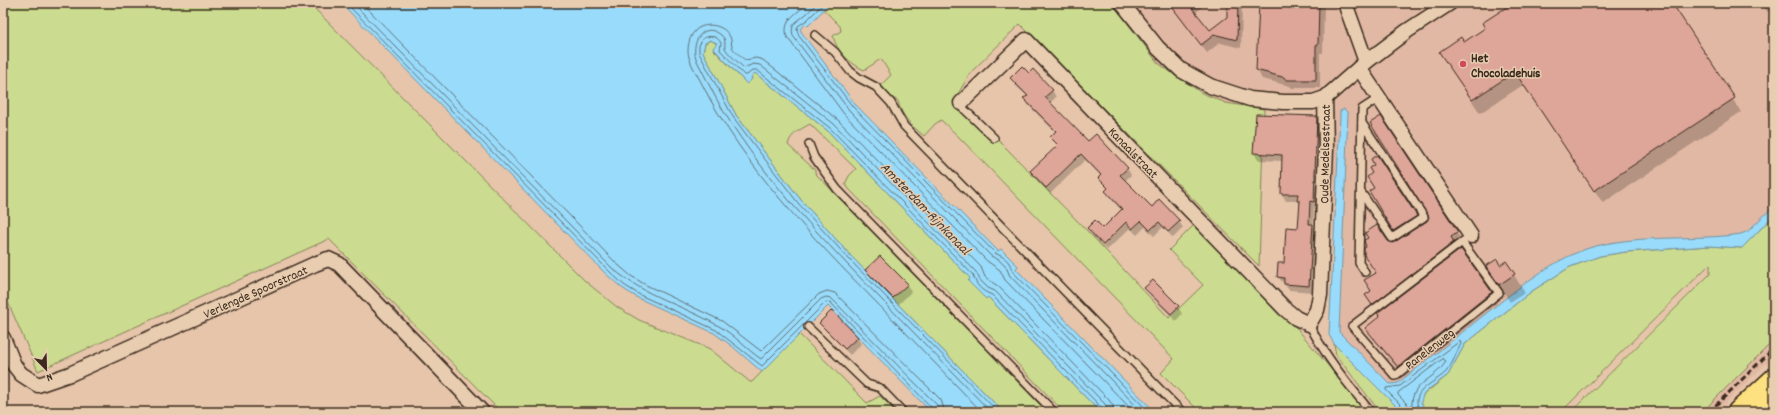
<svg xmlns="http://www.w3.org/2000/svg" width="1777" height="415" font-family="Dekko,sans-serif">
<rect width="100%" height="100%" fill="#e6c5ab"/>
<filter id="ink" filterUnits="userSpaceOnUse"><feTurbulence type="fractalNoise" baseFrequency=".025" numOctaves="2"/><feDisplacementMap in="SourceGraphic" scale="8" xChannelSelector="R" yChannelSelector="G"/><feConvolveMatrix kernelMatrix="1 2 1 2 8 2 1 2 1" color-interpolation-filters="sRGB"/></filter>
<g filter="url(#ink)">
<g fill="#e1b8a3">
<path d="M1101,3h673v207l-23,23 -359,157 -58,-55 -1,-230 -100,2 -78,-40z"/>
<path d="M1774,340v16l-58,56h-14z"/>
</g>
<g fill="#cbdb8f" stroke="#838256">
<path d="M3,3h306l276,278 32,26 22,13 71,29 40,33h2l47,-48 68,69 13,-7 16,16h-395l-172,-173 -291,132 -35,-80z"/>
<path d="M830,3h282l46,60 21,15 23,15 24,10 38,6 -5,157 -239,-242 -49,48 -13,22 10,15 126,129 75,80 34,-33 -34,-35 28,-28 87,91 83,99h-167l-39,-39 13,-14 -213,-220 -20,-19 -6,4 -11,12c-13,-11 -22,-19 -26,-35l-7,-4 -10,-12 10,-10 -10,-16 -17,11c-13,-6 -28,-19 -31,-34l8,-5 -1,-5 -17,-17z"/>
<path d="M711,40l6,4 -4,5 34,35 5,-5 -1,-2 4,-4 73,58 143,148 -3,2 18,18 2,-2 112,115h-36l-215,-223 -4,-5 4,-8 7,-7 -46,-45c-9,5 -20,10 -22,21l27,25v3l232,239h-44l-153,-157 -49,-55 -65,-85 -33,-63 2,-9z"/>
<path d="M1774,215v125l-72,72h-131l139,-138v-10l-149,148h-135c-5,-6 -7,-10 -3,-17l25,-20 17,-31 67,-53 38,-24 30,-11 26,-4 83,-6 33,2z"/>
<path d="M1334,344l68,68h-22l-44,-57z"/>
</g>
<g fill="#99dbfb" stroke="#7394a3">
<path d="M341,3h489l-22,23 -2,-2 -6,5 2,4 53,71 143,147 3,-2 17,17 -2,3 139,143h-55l-112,-115 -2,2 -18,-18 2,-3 -142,-147 -73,-58 -4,4 1,2 -5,5 -34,-36 4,-5 -7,-3 -5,3 -2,9 33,63 65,85 49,55 153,157h-72l-103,-106 -66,66 -30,-26 -18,-13 -76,-35 -16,-10 -16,-14z"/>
<path d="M1344,109l4,4 -9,219 51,52 8,-1c29,-22 57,-45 86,-68 34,-26 70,-58 112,-69 48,-12 97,-5 145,-12l7,-3 26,-25v9l-32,33 -33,-2 -83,6 -26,4 -30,11 -38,24 -67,53 -17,31 -19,14 -6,6 -2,7 5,10h-24l-67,-67 -6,-10 11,-218v-6z"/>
</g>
<g fill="#0003">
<path d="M1170,3h37l-12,10 15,19 18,-14v-15h14l-1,45 -24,-6 1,2 -11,9z"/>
<path d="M1260,3h64l-1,50h-3v35h-28l-2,-2 -28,-7 -5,-9z"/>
<path d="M1515,3h155l71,109 -138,91 -80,-118 -43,28 -32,-48 16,-22 23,-14z"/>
<path d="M1759,3h15v3l-6,6z"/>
<path d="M1029,74l23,16 4,7 -6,6 38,40 39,25 4,7 -6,6 27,27 27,13 4,7 -10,10 -10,-11 -9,9 -9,-9 -8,8 -7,-7 -23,22 -15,-15 -4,-7 15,1 19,-18 -12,-13 -4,-7 2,-2 -9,-11 2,-2 -16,-16 -35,34 -15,-16 -3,-7 26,-25 -7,-9 5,-4 -28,-28 -3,-7 3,-1 -13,-12 -4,-7z"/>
<path d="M1316,117l4,6 -3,85h-3l-1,18 3,6 -4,60 -23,-2 -11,-13 1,-13h6l14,-35 1,-25 -2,-3h-12l-4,-7 1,-33 -25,-1 -4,-7z"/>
<path d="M1380,117l77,116 7,12 -6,4 1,3 32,40 6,11 -93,74 -31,-39 -6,-10 13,-11 -13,-22 4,-4 16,-49 6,2 35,-22 2,-4z"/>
<path d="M1375,165l43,54 -22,15 -26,-42 5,-4 -1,-14z"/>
<path d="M1506,262l19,31 -15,9 -23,-35 13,-1z"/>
<path d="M867,271l40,14 4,7 -13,13 -27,-28z"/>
<path d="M1153,281l25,26 4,7 -6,7 -26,-26 -4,-7z"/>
<path d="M821,323l36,14 4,7 -11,11 -25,-25z"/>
</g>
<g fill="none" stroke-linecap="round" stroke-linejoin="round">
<g stroke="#617176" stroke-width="1">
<path d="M346,3l263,268 15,14 16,10 76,35 46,36 63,-63 5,-1 102,106 2,4"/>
<path d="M353,3l259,265c34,29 68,36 105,57 17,9 29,24 44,34l60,-60 5,-2 5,1 105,106 3,8"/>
<path d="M362,3l254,260 15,13 15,9 76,36 39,30 58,-57 8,-3 8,2 106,107 4,12"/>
<path d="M808,3c-11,11 -26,16 -21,34l57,77 143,147 13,9 5,10 129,132"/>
<path d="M817,3c-4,4 -8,9 -12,12 -8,7 -15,8 -12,21l56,74 142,146 8,4 7,7 4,9 132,136"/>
<path d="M824,3l-17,17 -9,6 -1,4 2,6 54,71 142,146c12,6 13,6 18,19l136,140"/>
<path d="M1443,359l3,2c-9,18 -35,21 -34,44l-3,1 -11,-11v-2z"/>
<path d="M982,412c-35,-36 -70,-73 -105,-109 -65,-66 -133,-136 -175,-219 -5,-10 -14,-23 -14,-33 0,-9 3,-17 9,-22 10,-7 26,-4 32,6 3,4 2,8 3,12 2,4 9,9 13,13l11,-2 7,2 75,60 143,147 4,10 14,10 110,113 4,6 1,6"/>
<path d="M991,412c-36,-37 -72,-74 -108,-111 -57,-58 -116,-119 -159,-189 -10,-16 -18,-34 -27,-51 -8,-17 6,-41 24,-26 6,5 3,8 4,13 2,5 15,16 19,20l9,-4 7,1 74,59 142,148 4,8 8,8 7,3 110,113 3,8"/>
<path d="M998,412l-150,-154 -50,-55 -65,-86 -34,-64v-7l3,-7c7,-4 15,-4 19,4l-1,7 24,25h3l6,-5h4l73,58 143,147c4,11 7,15 19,20l109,112 2,5"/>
<path d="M1405,412l-1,-4 -18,-18v-2l14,-2 60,-45 1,3c-5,9 -8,20 -15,28 -11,11 -40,20 -25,40"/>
</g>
</g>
<g fill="#dea599" stroke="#3b2a1e">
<path d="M1169,3h19l22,27 17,-13v-14h11l-1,37 -24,-6 1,1 -13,10z"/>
<path d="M1259,3h60l-1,42h-2v35h-30v-2l-30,-8z"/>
<path d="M1513,3h159l63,95 -141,93 -79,-119 -43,28 -33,-48 22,-15 3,5 21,-14 -3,-5z"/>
<path d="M1022,66l7,7 4,-4 20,21 -8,7 43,44 8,-7 32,34 -8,7 32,32 7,-8 21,22 -12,11 -9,-10 -9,8 -9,-9 -9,8 -6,-7 -23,23 -16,-17 8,-8 8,8 19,-19 -17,-18 3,-3 -10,-10 3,-3 -20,-21 -35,34 -16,-17 28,-26 -8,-8 6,-6 -33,-33 5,-2 -18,-18z"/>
<path d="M1256,114l61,2 -3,86 -4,-1 -1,23h4l-4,62 -25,-2v-6l-7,-1 1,-14h6l2,-36 12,1 2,-27h-3l1,-7h-17l1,-39 -29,-2z"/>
<path d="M1381,116l77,116 -7,5 3,5 -82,63 -7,-10 6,-4 -7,-11 12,-7 -12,-18v-7l2,-1 -2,-7 4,-2 -3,-5 12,-8 11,16 5,2 34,-22 2,-4 -59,-94z"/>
<path d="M1377,155l40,61 -24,15 -24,-40 5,-3 -7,-11 5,-4 -3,-5 5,-3 -3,-6z"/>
<path d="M1461,249l31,43 -94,75 -33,-39 15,-12 -3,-3z"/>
<path d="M880,256l28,28 -15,14 -28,-28z"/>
<path d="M1497,259l3,6 6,-4 9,13 -16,11 -13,-19z"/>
<path d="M1153,280l26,26 -8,8 -27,-26z"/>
<path d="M832,310l26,27 -13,12 -26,-26z"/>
</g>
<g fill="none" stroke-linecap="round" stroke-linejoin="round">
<g stroke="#3b2a1e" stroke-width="10">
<g id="service">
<path d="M815,35l20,17 15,19 9,7 17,9 15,16 13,23 278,286"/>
<path d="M961,103l3,6 30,29"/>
<path d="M809,144l5,13 23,32 217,223"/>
<path d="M1361,192l31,46 32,-21 -62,-94"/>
<path d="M1462,242l37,51 -104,83 -43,-50 110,-84 9,-6"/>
<path d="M1365,272l-6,-9 3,-154 17,-11"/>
<path d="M1309,324c17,34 38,59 62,88"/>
<path d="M808,327l59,57 13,4 23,24"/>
</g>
</g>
<g stroke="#3b2a1e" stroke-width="17">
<g id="minor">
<path d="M1122,3l36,45 23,22 29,16 40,13 33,3h30l12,-4 41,-36 41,-31 43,-28"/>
<path d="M1345,3l21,59"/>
<path d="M1359,68l112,168"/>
<path d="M961,103l65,-63 259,269 11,9 13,6 8,-14 3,-15 6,-146 -1,-51"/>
<path d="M3,338l11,27 7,9 17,11 32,-11 245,-110 13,-5 11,5 143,148"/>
</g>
</g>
<g stroke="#3b2a1e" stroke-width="25">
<g id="motorway">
<path d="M1739,412l35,-32"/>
<path d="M1770,412l4,-3"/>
</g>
</g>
<use href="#service" stroke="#e8cdb0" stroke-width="7"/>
<use href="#minor" stroke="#e8cdb0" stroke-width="14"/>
<use href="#motorway" stroke="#fde080" stroke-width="22"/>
<path stroke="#3b2a1e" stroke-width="3" stroke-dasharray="6 3" stroke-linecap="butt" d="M1709,412l65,-64"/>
</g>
</g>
<circle fill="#d1495b" stroke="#e8cdb0" stroke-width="1.5" cx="1463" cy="64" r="4"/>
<g text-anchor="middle" stroke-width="3" stroke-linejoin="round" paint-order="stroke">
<g font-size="13" font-weight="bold" fill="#3b2a1e" stroke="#e8cdb0" text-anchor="start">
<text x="1471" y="62">Het<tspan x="1471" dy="15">Chocoladehuis</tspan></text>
</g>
<g font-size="13" fill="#3b2a1e" stroke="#e8cdb0">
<text transform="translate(1134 152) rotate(46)" y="5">Kanaalstraat</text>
<text transform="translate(1324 154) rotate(-89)" y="5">Oude Medelsestraat</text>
<text transform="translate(255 291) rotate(-24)" y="5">Verlengde Spoorstraat</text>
<text transform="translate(1429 348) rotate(-38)" y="5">Panelenweg</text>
</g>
<g font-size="14" font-style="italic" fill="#443c34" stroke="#e8cdb0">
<text transform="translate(926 208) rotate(46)" y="5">Amsterdam-Rijnkanaal</text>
</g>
</g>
<rect width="1777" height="415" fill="none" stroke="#e8cdb0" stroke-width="16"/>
<rect x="8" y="8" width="1761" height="399" fill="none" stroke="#3b2a1e" stroke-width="1.5" filter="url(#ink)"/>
<g transform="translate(46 369) rotate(157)" stroke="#e8cdb0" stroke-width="3" paint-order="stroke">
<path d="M0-3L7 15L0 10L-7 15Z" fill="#3b2a1e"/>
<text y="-6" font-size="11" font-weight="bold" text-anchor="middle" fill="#3b2a1e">N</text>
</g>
</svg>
